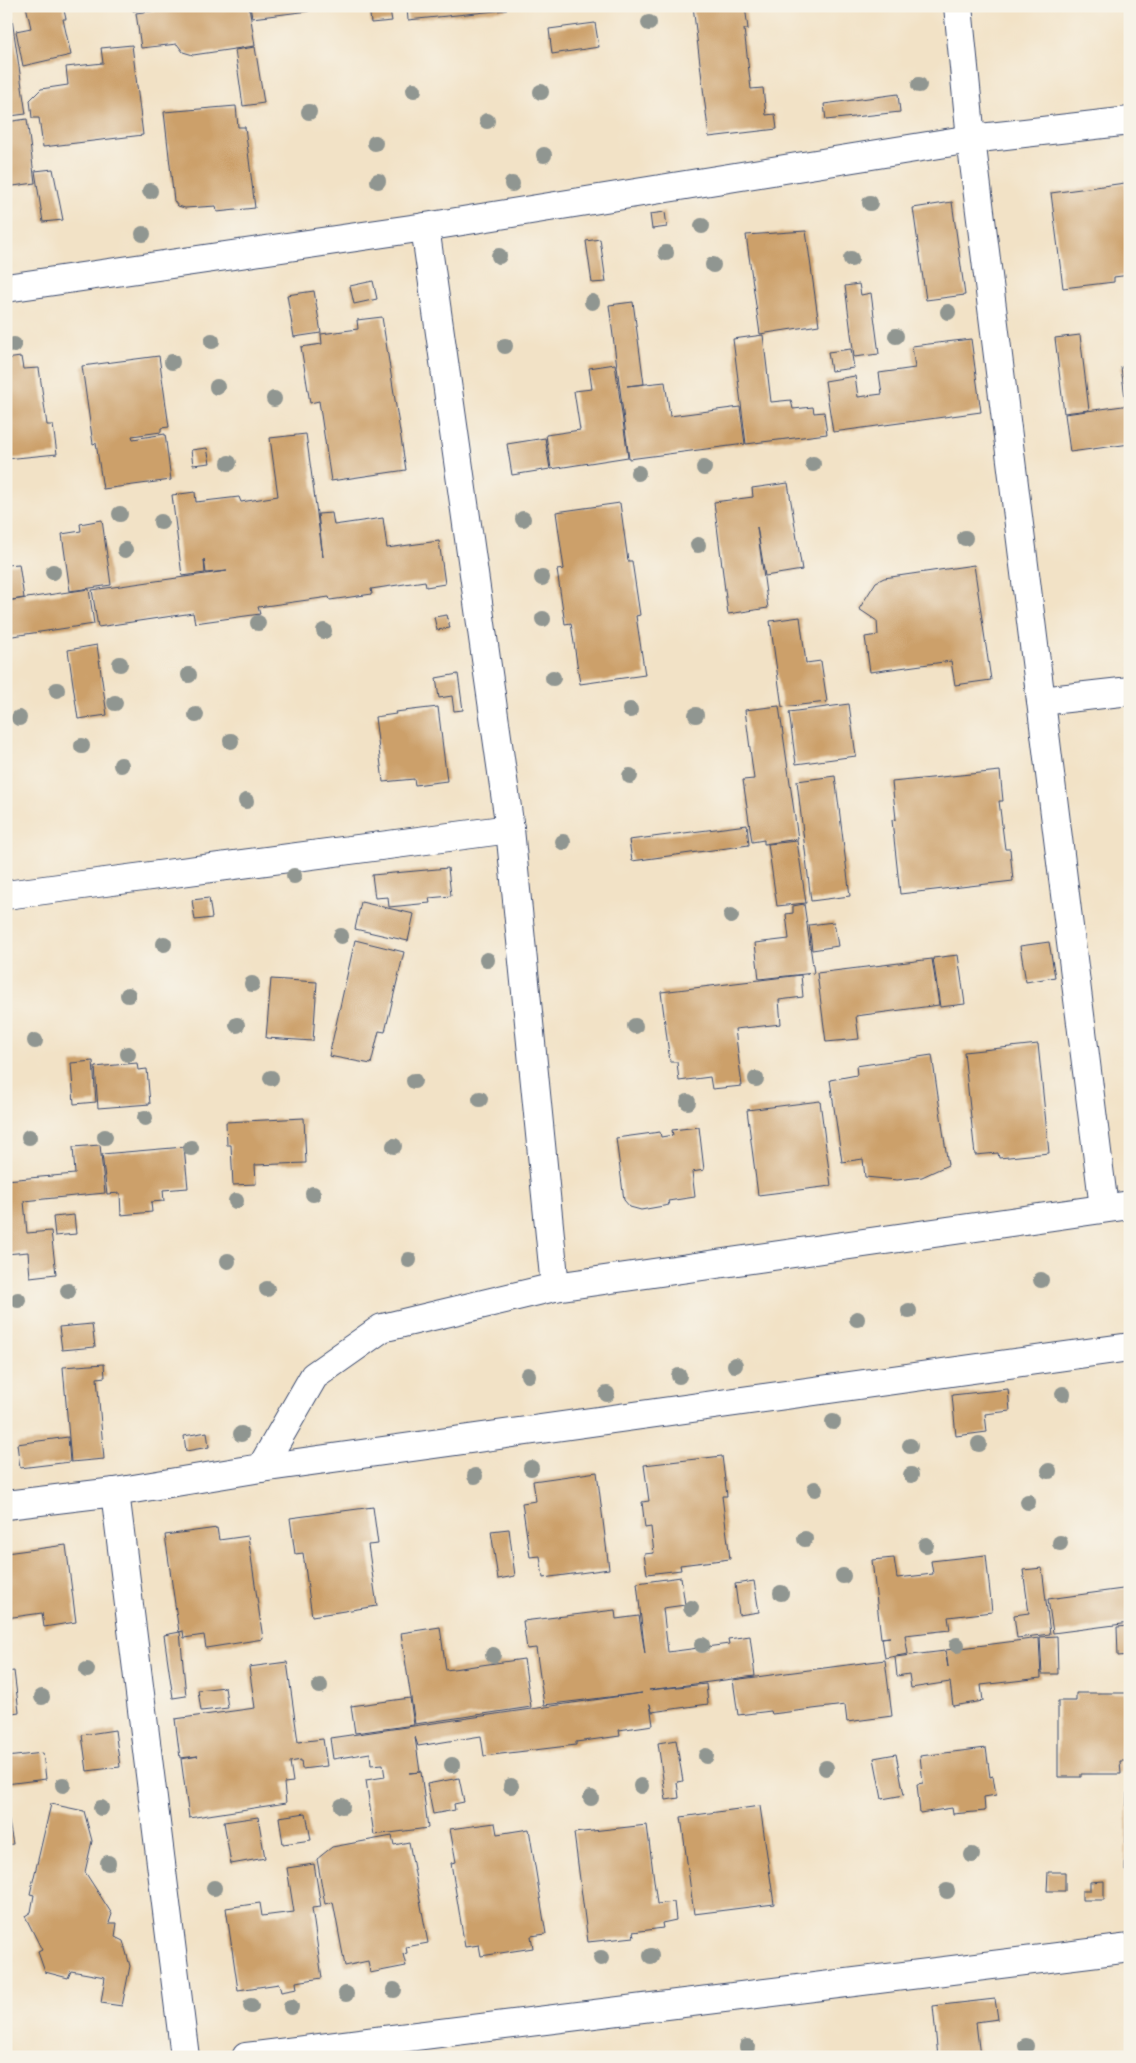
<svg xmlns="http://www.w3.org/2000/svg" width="1136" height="2063" font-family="Mali,sans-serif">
<rect width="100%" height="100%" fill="#f7f3e8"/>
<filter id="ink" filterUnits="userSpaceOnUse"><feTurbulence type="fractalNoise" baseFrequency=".02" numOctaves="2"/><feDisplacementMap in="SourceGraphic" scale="10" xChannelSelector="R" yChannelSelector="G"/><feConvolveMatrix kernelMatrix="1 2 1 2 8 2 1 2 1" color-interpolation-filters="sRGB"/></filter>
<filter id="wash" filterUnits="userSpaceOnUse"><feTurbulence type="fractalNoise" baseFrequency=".0096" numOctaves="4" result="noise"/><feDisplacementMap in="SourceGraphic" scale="20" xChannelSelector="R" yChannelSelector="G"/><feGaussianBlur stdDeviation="1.12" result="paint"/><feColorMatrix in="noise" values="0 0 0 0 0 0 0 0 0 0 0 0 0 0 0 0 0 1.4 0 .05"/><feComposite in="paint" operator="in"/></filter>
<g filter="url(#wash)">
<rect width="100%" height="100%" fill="#f2e2c6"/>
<g id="blocks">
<g fill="#cca06a">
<path d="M6,6h4l16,108 -16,2 -4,-23z"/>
<path d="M26,6h37l3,13h-3l8,36 -48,11 -7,-35 15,-3z"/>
<path d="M132,6h30v1l-29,4z"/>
<path d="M188,6h61l6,40 -62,9 -10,-3 -6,-8 -36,4 -5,-35z"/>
<path d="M250,6h58l1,5 -57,7z"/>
<path d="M369,6h137v4l-98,10 -1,-12 -17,2 2,11 -21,2z"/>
<path d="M693,6h52l3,23h-4l7,60 12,-1 3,27 9,-1 2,15 -68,8z"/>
<path d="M595,23l4,24 -47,7 -3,-25z"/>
<path d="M132,45l11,90 -100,12 -4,-29h-7l-2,-18 11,-11 27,-4 -2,-18 37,-4 -2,-15z"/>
<path d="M255,47l9,56 -21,3 -8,-56z"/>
<path d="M898,94l2,18 -74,8 -2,-16z"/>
<path d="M236,106l2,21h7l10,81 -38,4 -1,-6 -31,2 -7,-2 -4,-5 -10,-89z"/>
<path d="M27,119l8,64 -29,4v-65z"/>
<path d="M53,169l10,51 -20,2 -8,-51z"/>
<path d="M1125,183l5,33v59l-16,2v5l-51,6 -12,-95z"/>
<path d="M952,202l13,93 -39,5 -13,-92z"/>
<path d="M665,212l2,15 -15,2 -2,-15z"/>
<path d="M806,231l13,94 -59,9 -14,-99z"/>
<path d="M600,239l6,43 -14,1 -6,-42z"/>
<path d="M373,281l4,18 -23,5 -4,-18z"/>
<path d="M859,284l2,11 10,-2 8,61 -25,3 -9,-71z"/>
<path d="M314,291l7,42 -27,4 -7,-42z"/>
<path d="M633,302l11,82 -17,2 38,-4 5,34 70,-9 5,37 -116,15 -20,-154z"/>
<path d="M382,317l24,153 -75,11 -12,-80 -9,2 -9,-56 21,-3 -1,-10 37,-5 -1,-9z"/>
<path d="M763,335l8,67 20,-2 2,9 20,-2 1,6 10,-1 3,22 -81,10 -13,-105z"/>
<path d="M1080,335l9,75 -25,3 -9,-75z"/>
<path d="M971,339l10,73 -148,20 -8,-51 30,-5 3,21 24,-3 -3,-21 36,-5 -3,-22z"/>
<path d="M851,349l3,19 -23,3 -3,-19z"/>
<path d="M159,356l10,71 -8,1v4l-29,4 1,3 32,-5 6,46 -68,9 -7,-46 -3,1 -11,-78z"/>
<path d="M21,357l2,12 16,-1 8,57h6l4,29 -51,5v-100z"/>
<path d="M615,364l13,93 -77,12 -5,-34 34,-5 -6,-39 18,-2 -3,-21z"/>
<path d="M1130,366v38l-4,1 -5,-38z"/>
<path d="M1130,405v39l-60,8 -5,-38z"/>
<path d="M306,434l17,123 -5,-43 14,-1 2,12 49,-7 4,30 52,-7 6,43 -19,3 -1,-6 -54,8 1,5 -42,6 -1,-3 -71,10 2,7 -65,9 -2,-10 -95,14 -6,-37 135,-19 -21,2 -2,-14 1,14 -23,3 -10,-81 23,-3 1,10 43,-5 2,5 37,-6 -8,-58z"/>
<path d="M545,438l5,31 -38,6 -5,-31z"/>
<path d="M207,448l3,15 -17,2 -2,-15z"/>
<path d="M788,483l14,87 -37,6 -8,-49 11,81 -40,6 -14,-112 39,-5 -1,-9z"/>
<path d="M620,503l8,58h4l8,54 -4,1 9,59 -65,9 -9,-61 -6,1 -8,-54 7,-1 -8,-57z"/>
<path d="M102,520l9,65 -41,6 -8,-57 19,-3 -1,-7z"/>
<path d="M19,564l5,34 -18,3v-36z"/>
<path d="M974,565l17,115 -36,5 -4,-24 -81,11 -5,-35 13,-2 -1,-14 -18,-12 17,-27 8,-4z"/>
<path d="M89,589l5,35 -88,13v-36z"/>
<path d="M447,615l3,13 -13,2 -3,-13z"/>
<path d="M800,617l6,46 15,-2 6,41 -45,5 -12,-86z"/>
<path d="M97,645l10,70 -29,4 -10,-69z"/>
<path d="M458,674l5,36 -9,1 -2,-15 -13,2 -3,-20z"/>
<path d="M849,704l7,52 -60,8 -7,-52z"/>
<path d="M779,706l19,133 -34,5v-4l-12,2 -9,-62 11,-1 -9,-69z"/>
<path d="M438,707l9,74 -32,4 -1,-6 -31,3 -8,-65 21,-3 -1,-2z"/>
<path d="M1000,771l3,30h-4l6,48h5l3,32 -113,13 -8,-74 4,-1 -4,-37z"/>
<path d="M835,776l15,120 -39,5 -14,-120z"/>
<path d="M747,825l2,20 -117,16 -3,-21z"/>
<path d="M797,841l9,62 -29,3 -9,-62z"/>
<path d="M448,868l3,28 -22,2 1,5 -41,4 -1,-10 -13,1 -3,-23z"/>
<path d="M209,898l3,20 -17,2 -3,-20z"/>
<path d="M361,902l53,12 -6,27 -53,-12z"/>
<path d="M804,904l10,69 -55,6 -4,-36 34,-4 -3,-25 7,-1v-7z"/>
<path d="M834,922l4,24 -26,4 -3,-25z"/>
<path d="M355,940l49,12 -19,80 -6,-1 -8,33 -42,-8z"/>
<path d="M1049,942l6,35 -29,5 -6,-36z"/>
<path d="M958,955l7,49 -25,3 -7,-49z"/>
<path d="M932,959l7,46 -83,11 3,23 -33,3 -9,-69z"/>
<path d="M801,975l2,22 -24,3 2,24 -46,5 7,57 -30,3 -2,-12 -31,4 -2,-19h-7l-9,-70z"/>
<path d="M271,979l46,3 -4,59 -47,-3z"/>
<path d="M1038,1044l11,109 -50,5 -1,-5 -23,2 -11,-103z"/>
<path d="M932,1055l16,110 -26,12 -25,3 -32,-3 -2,-18 -21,3 -12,-82 27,-5 -1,-9z"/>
<path d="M93,1061l3,41 -22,2 -3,-41z"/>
<path d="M137,1063l1,7 9,-1 3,35 -52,4 -3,-41z"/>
<path d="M820,1101l11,85 -73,9 -11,-85z"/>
<path d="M304,1118l2,45 -51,2 1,19 -23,1 -2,-40h-4l-1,-23z"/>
<path d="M699,1127l5,43 -12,2 3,25 -27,4 1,4 -28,5 -11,-3 -6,-7 -8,-62 44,-6 1,5 12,-2 -1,-5z"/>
<path d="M100,1145l5,48 -81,8 3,32 24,-2 5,43 -26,3 -2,-25 -22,2v-74l69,-6 -2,-27z"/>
<path d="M184,1147l4,41 -25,2 1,11 -13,1 1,10 -31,3 -1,-22 -13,1 -5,-40z"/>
<path d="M74,1215l2,19 -21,2 -2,-19z"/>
<path d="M92,1324l3,23 -33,3 -3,-23z"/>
<path d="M104,1364l1,13 -8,1 7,81 -33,3 -8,-95z"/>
<path d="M1008,1389l2,22 -25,3 2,18 -31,4 -4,-41z"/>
<path d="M207,1432l2,15 -23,4 -2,-15z"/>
<path d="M68,1437l2,25 -50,6 -3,-24z"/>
<path d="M722,1456l5,40h-5l8,63 -50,6 1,5 -34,4 -3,-20 10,-1 -3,-26 -6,1 -3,-26 7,-1 -5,-36z"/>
<path d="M597,1472l12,97 -66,9 -3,-22 -10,1 -8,-54 14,-2 -3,-20z"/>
<path d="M373,1507l5,37 -10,1 9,61 -65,10 -9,-63 -8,1 -5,-36z"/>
<path d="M217,1528l2,12 29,-4 15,103 -57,9 -2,-13 -20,3 -1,-7 -4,1 -14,-97z"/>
<path d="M509,1529l6,47 -17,3 -7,-48z"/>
<path d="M66,1545l10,77 -32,5 -2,-14 -36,5v-65z"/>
<path d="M986,1555l6,57 -44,5 2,13 -45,5 3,19 -23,4 -3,-20 8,-1 -9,1 -9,-78 22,-2 3,20 36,-4 -2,-13z"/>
<path d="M1042,1568l8,66 -33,4 -3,-23 15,-2 -6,-43z"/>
<path d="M681,1577l4,28 -22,3 5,44 61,-8 -1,-5 22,-3 5,40 -106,14 57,-6 2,20 -56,8 -2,-8 3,21 -34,5 1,6 -44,6v3l-92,11 -3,-20 -63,10 -3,-9 5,35 -11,1 12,-1 7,56 -54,7 -8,-55 19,-3 -2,-13 -12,1 -1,-12 -37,6 -3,-21 312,-45 -98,12 -8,-57 -9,1 -4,-28 92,-11 1,9 23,-3 6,38 -8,-71z"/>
<path d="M754,1581l5,31 -20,3 -4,-31z"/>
<path d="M1130,1588v35l-77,10 -5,-34z"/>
<path d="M1130,1626v29l-12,1 -1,-29z"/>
<path d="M440,1627l6,43 78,-11 7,48 -116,17 -14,-91z"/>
<path d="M180,1632l6,64 -13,2 -9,-63z"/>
<path d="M1057,1636l1,38h-16l-2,-37z"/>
<path d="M1039,1638l2,40 -60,7 2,16 -30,5 -3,-24 -39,6 -2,-14 -12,2 -2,-19 50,-6 3,16 -2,-17z"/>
<path d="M885,1660l7,56 -45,6 -2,-17 -73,9 -1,-3 -33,4 -5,-35z"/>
<path d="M287,1662l11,80 25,-3 4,27 -25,3 -1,-9 -11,2 3,20 -9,1 2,20 -97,15 -8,-59 17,-3 -18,2 -5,-39 80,-11 -6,-41z"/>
<path d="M14,1671l5,41 -13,2v-42z"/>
<path d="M225,1687l3,21 -27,3 -3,-21z"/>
<path d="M1076,1693h54v68h-10l1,13h-40v3h-23v-76h18z"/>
<path d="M410,1698l4,27 -59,8 -4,-27z"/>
<path d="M115,1730l5,37 -33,4 -5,-36z"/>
<path d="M676,1740l7,41 -6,1 2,16 -13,2 -8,-57z"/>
<path d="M986,1748l4,29 3,-1 3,19 -12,2 1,14 -32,3 -1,-6 -32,5 -3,-29 6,-1 -3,-27z"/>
<path d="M43,1753l3,26 -40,5v-27z"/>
<path d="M896,1754l8,41 -22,4 -8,-41z"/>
<path d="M459,1778l5,24 -10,2 1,6 -22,4 -6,-30z"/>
<path d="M1127,1793h3v78h-5z"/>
<path d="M51,1804l33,7 8,30 -7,31 27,42 -3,9h8l-2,14 8,4 7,25 -8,40 -21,-3 4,-26 -34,-6 -3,7 -23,-6 -7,-20 4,-2 -17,-34 6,-4 3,-17 -4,-1z"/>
<path d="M6,1805l7,39 -7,1z"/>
<path d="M760,1806l14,98 -80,10 -13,-97z"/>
<path d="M306,1813l5,27 -28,4 -4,-27z"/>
<path d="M258,1817l7,41 -34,6 -7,-42z"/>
<path d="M495,1823l2,11 32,-5 17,105 -15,2 2,12 -52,8 -2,-11 -14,2 -14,-84 5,-1 -6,-33z"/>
<path d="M647,1825l10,79 17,-2 2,18 -14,3 1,5 -30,4 1,5 -46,5 -14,-109z"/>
<path d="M392,1836l2,9 15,-3 19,101 -22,4 1,6 -4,1 3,12 -36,7 -2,-12 -23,5 -12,-64 -8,2 -8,-45 15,-12z"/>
<path d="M314,1864l7,43 -9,1 10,70 -26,4 1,7 -16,3 -2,-8 -41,6 -12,-82 34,-5 2,13 32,-4 -7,-44z"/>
<path d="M1048,1872h17v19h-18z"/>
<path d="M1104,1881v19h-22v-9h8v-9z"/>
<path d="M995,1999l3,20 -22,3 4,35h-42l-5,-51z"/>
</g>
</g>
</g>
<g filter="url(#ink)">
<use href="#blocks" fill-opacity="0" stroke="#3b4a6e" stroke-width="1"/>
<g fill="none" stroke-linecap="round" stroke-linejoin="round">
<g stroke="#3b4a6e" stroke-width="30">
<g id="minor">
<path d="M958,6l13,133 133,1069"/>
<path d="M425,227l85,602 45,458"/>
<path d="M6,288l419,-61 546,-88 159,-18"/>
<path d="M1041,701l89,-10"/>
<path d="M6,895l504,-66"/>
<path d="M261,1468l869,-121"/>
<path d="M115,1492l70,565"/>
<path d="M6,1505l109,-13 146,-24 53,-92 68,-48 173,-41 575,-82"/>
<path d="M246,2057l884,-109"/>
</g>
</g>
<use href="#minor" stroke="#fff" stroke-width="28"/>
</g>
<g fill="#909691">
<circle cx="649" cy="23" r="8"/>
<circle cx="919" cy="85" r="8"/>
<circle cx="414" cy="90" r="8"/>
<circle cx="541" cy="92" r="8"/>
<circle cx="309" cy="112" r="8"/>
<circle cx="487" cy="121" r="8"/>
<circle cx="375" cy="143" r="8"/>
<circle cx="544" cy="155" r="8"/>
<circle cx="378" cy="181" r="8"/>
<circle cx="512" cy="184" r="8"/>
<circle cx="150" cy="191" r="8"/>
<circle cx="870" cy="203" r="8"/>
<circle cx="702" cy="226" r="8"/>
<circle cx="143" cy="234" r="8"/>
<circle cx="666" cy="253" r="8"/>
<circle cx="499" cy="256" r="8"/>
<circle cx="851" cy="259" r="8"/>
<circle cx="713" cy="265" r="8"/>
<circle cx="592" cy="302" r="8"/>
<circle cx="948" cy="312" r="8"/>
<circle cx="896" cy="336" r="8"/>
<circle cx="212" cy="341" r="8"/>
<circle cx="14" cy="345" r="8"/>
<circle cx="505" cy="346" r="8"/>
<circle cx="172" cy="362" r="8"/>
<circle cx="217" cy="387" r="8"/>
<circle cx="274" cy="399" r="8"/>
<circle cx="229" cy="463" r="8"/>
<circle cx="813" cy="464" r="8"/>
<circle cx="704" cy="468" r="8"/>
<circle cx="638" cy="473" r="8"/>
<circle cx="120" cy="514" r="8"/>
<circle cx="523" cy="519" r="8"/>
<circle cx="161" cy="522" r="8"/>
<circle cx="965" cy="538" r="8"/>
<circle cx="698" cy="545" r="8"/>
<circle cx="125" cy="550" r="8"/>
<circle cx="53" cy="572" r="8"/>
<circle cx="542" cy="578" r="8"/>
<circle cx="543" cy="619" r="8"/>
<circle cx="258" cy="623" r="8"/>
<circle cx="324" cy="631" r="8"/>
<circle cx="120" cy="664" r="8"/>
<circle cx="189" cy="675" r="8"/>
<circle cx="553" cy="678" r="8"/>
<circle cx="57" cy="690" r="8"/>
<circle cx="115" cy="703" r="8"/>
<circle cx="630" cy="710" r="8"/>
<circle cx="196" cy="715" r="8"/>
<circle cx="696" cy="715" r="8"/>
<circle cx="19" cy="718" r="8"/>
<circle cx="231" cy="741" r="8"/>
<circle cx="82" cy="746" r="8"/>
<circle cx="121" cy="765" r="8"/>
<circle cx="630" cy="776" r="8"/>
<circle cx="246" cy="801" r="8"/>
<circle cx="563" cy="842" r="8"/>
<circle cx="294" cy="876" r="8"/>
<circle cx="731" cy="916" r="8"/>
<circle cx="341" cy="936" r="8"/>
<circle cx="164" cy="944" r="8"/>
<circle cx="487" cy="960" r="8"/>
<circle cx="252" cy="984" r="8"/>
<circle cx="128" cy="995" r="8"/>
<circle cx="237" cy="1025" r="8"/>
<circle cx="635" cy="1026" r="8"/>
<circle cx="35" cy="1041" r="8"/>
<circle cx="128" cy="1054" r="8"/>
<circle cx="271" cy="1078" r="8"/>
<circle cx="756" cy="1079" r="8"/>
<circle cx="414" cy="1081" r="8"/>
<circle cx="480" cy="1099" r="8"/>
<circle cx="688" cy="1102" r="8"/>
<circle cx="145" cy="1118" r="8"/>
<circle cx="29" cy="1137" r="8"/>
<circle cx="105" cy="1137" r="8"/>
<circle cx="394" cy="1146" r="8"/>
<circle cx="191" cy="1148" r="8"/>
<circle cx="313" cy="1194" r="8"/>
<circle cx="236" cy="1201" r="8"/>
<circle cx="409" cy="1260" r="8"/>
<circle cx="228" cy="1261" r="8"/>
<circle cx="1041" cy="1280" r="8"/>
<circle cx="267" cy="1289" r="8"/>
<circle cx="68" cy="1291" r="8"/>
<circle cx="18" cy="1300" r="8"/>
<circle cx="909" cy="1311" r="8"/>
<circle cx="857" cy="1319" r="8"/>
<circle cx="735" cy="1365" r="8"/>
<circle cx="528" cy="1375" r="8"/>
<circle cx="679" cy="1376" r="8"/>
<circle cx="607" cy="1394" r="8"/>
<circle cx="1063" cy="1394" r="8"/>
<circle cx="833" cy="1422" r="8"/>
<circle cx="241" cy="1434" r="8"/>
<circle cx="979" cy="1444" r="8"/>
<circle cx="910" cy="1446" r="8"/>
<circle cx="531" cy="1468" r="8"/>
<circle cx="1049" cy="1471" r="8"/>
<circle cx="911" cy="1475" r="8"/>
<circle cx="475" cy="1476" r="8"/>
<circle cx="815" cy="1489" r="8"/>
<circle cx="1028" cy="1502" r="8"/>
<circle cx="805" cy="1539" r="8"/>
<circle cx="1060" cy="1543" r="8"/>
<circle cx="926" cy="1545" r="8"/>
<circle cx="843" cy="1576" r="8"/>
<circle cx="781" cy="1593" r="8"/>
<circle cx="691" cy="1608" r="8"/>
<circle cx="702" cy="1645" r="8"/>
<circle cx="957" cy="1645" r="8"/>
<circle cx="493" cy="1655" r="8"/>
<circle cx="87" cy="1670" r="8"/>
<circle cx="320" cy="1686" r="8"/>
<circle cx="42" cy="1697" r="8"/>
<circle cx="706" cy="1756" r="8"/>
<circle cx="452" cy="1765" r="8"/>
<circle cx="826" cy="1768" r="8"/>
<circle cx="63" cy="1785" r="8"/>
<circle cx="511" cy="1786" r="8"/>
<circle cx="641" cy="1786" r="8"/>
<circle cx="591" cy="1798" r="8"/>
<circle cx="342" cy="1806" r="8"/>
<circle cx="101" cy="1808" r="8"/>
<circle cx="972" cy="1855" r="8"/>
<circle cx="108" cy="1863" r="8"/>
<circle cx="214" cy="1888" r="8"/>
<circle cx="947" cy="1891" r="8"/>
<circle cx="651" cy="1956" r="8"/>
<circle cx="601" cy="1958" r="8"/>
<circle cx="394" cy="1990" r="8"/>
<circle cx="346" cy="1994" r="8"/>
<circle cx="251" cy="2006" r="8"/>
<circle cx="291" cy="2007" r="8"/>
<circle cx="1026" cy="2046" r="8"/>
<circle cx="747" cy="2047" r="8"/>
</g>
</g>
<rect width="1136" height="2063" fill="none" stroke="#f7f3e8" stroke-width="25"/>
</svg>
